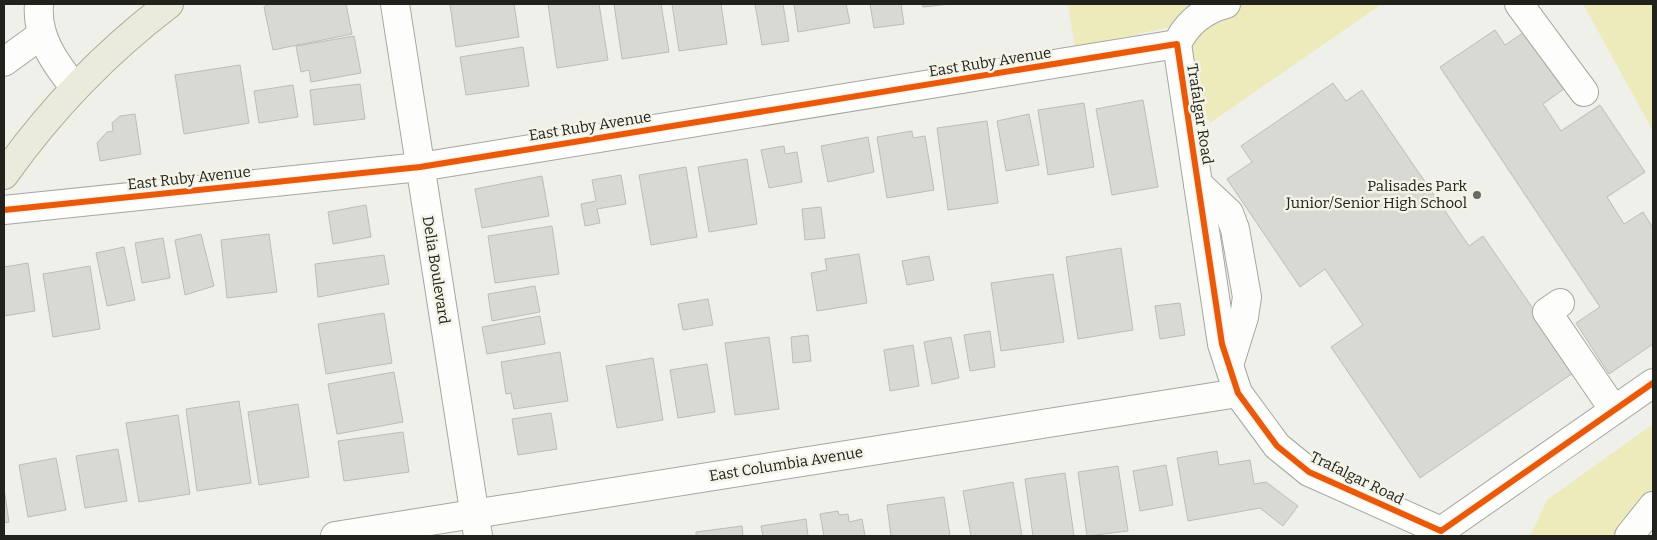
<svg xmlns="http://www.w3.org/2000/svg" width="1657" height="540" font-family="Bitter,serif">
<rect width="100%" height="100%" fill="#f0f0ea"/>
<g fill="#edebbc">
<path d="M1068,4h314l-172,119 -40,-96 -95,21z"/>
<path d="M1583,4h70v127z"/>
<path d="M1653,424v74l-21,38h-102l17,-36z"/>
</g>
<g fill="#d9d9d4" stroke="#bcbcb8">
<path d="M269,4h77l6,30 -79,16 -9,-43z"/>
<path d="M450,4h64l5,33 -63,10z"/>
<path d="M548,4h51l9,56 -51,8z"/>
<path d="M614,4h47l8,48 -47,7z"/>
<path d="M672,4h49l6,40 -48,7z"/>
<path d="M755,4h28l6,37 -27,4z"/>
<path d="M794,4h52l4,19 -52,9z"/>
<path d="M870,4h31l3,20 -30,4z"/>
<path d="M922,4h28l-27,3z"/>
<path d="M1495,30l10,15 21,-14 38,58 -21,15 18,27 39,-26 45,67 -38,25 17,27 19,-12 10,16v116l-44,30 -33,-51 24,-16 -160,-240z"/>
<path d="M354,36l7,37 -50,9 -2,-12 -8,2 -5,-26z"/>
<path d="M523,47l6,39 -63,9 -6,-38z"/>
<path d="M240,65l9,58 -65,11 -9,-59z"/>
<path d="M1333,83l13,18 16,-11 107,156 14,-10 93,135 -156,107 -89,-131 32,-22 -38,-56 -25,18 -73,-108 25,-17 -11,-16z"/>
<path d="M360,84l5,35 -51,6 -4,-35z"/>
<path d="M293,85l5,32 -39,6 -5,-32z"/>
<path d="M1143,100l15,87 -46,8 -16,-86z"/>
<path d="M1084,103l10,64 -46,8 -10,-65z"/>
<path d="M135,114l6,40 -41,7 -3,-18 10,-11 6,-1 -1,-8 8,-7z"/>
<path d="M1029,114l10,51 -33,6 -9,-50z"/>
<path d="M987,121l11,82 -50,7 -11,-82z"/>
<path d="M912,131l1,7 12,-2 9,54 -47,8 -10,-61z"/>
<path d="M868,137l6,35 -46,10 -7,-36z"/>
<path d="M784,146l1,8 12,-2 5,30 -33,6 -8,-38z"/>
<path d="M747,159l10,65 -48,8 -11,-65z"/>
<path d="M686,167l11,70 -46,8 -12,-70z"/>
<path d="M621,175l5,29 -29,5 3,14 -15,3 -4,-22 15,-3 -4,-21z"/>
<path d="M542,176l7,40 -67,12 -7,-39z"/>
<path d="M366,205l5,32 -38,7 -5,-32z"/>
<path d="M821,207l4,31 -20,2 -3,-31z"/>
<path d="M552,226l7,48 -64,9 -7,-47z"/>
<path d="M201,234l13,52 -29,9 -10,-55z"/>
<path d="M269,234l8,58 -50,6 -6,-58z"/>
<path d="M163,238l7,40 -28,5 -7,-40z"/>
<path d="M124,247l11,53 -28,6 -11,-53z"/>
<path d="M1121,248l12,82 -55,9 -12,-82z"/>
<path d="M859,254l8,49 -50,8 -6,-38 16,-3 -2,-11z"/>
<path d="M384,255l5,29 -71,13 -3,-33z"/>
<path d="M929,256l5,24 -27,5 -5,-24z"/>
<path d="M28,263l7,48 -31,5v-49z"/>
<path d="M90,266l10,63 -47,8 -10,-63z"/>
<path d="M1053,274l11,68 -63,9 -10,-68z"/>
<path d="M535,286l5,26 -48,9 -4,-27z"/>
<path d="M708,299l5,26 -30,5 -5,-26z"/>
<path d="M1180,303l5,32 -25,4 -5,-33z"/>
<path d="M384,313l8,50 -66,11 -8,-50z"/>
<path d="M540,316l5,28 -58,10 -5,-27z"/>
<path d="M990,331l5,36 -25,4 -6,-36z"/>
<path d="M808,335l3,26 -18,2 -2,-26z"/>
<path d="M769,337l10,72 -44,6 -10,-72z"/>
<path d="M951,337l8,41 -27,6 -8,-42z"/>
<path d="M913,345l6,41 -29,5 -6,-41z"/>
<path d="M560,352l8,49 -54,8 -3,-16 -5,1 -5,-32z"/>
<path d="M653,358l10,62 -46,8 -11,-62z"/>
<path d="M707,364l8,48 -37,6 -8,-48z"/>
<path d="M394,372l9,50 -66,12 -9,-50z"/>
<path d="M239,401l12,82 -54,8 -11,-82z"/>
<path d="M298,404l11,73 -50,8 -11,-73z"/>
<path d="M551,413l6,36 -39,6 -6,-36z"/>
<path d="M178,415l12,79 -51,8 -13,-79z"/>
<path d="M403,432l6,40 -65,9 -6,-40z"/>
<path d="M118,449l9,52 -42,7 -9,-52z"/>
<path d="M1217,451l2,14 31,-5 4,24 12,-2 32,24 -15,20 -23,-18 -72,13 -11,-63z"/>
<path d="M56,458l10,52 -38,7 -9,-52z"/>
<path d="M1166,465l7,40 -33,6 -7,-40z"/>
<path d="M1118,466l10,65 -41,5 -9,-64z"/>
<path d="M1065,473l9,63h-41l-8,-57z"/>
<path d="M1013,482l9,54h-51l-8,-45z"/>
<path d="M4,488l5,34 -5,1z"/>
<path d="M944,497l6,39h-59l-4,-31z"/>
<path d="M838,511l1,4 9,-1 1,8 13,-3 3,17h-41l-4,-22z"/>
<path d="M806,519l2,17h-45l-2,-10z"/>
<path d="M742,526l1,10h-47v-4z"/>
</g>
<g fill="none" stroke-linecap="round" stroke-linejoin="round">
<g stroke="#a6a6a2" stroke-width="30">
<g id="minor">
<path d="M39,4c-3,33 16,59 36,84"/>
<path d="M395,4l83,532"/>
<path d="M1519,4l65,88"/>
<path d="M1177,44l45,300 16,49 39,53 32,26 132,59 212,-148"/>
<path d="M1177,44c10,-21 26,-34 49,-40"/>
<path d="M4,62l37,-27"/>
<path d="M1198,184l31,29 6,16 12,68 -3,20 -15,48"/>
<path d="M4,210l416,-43 757,-123"/>
<path d="M1560,303l-13,9 67,98"/>
<path d="M335,536l903,-143"/>
<path d="M1629,536l24,-30"/>
</g>
</g>
<g stroke="#aead94" stroke-width="30">
<path id="major" d="M4,175c46,-65 102,-123 165,-171"/>
</g>
<use href="#minor" stroke="#fdfdfc" stroke-width="28"/>
<use href="#major" stroke="#ebebdd" stroke-width="28"/>
<g stroke="#f3f3e7" stroke-width="9">
<path id="cycleway" d="M4,210l416,-43 757,-123 45,300 16,49 39,53 32,26 132,59 212,-148"/>
</g>
<use href="#cycleway" stroke="#e8590c" stroke-width="6"/>
</g>
<circle fill="#6a6a65" stroke="#f3f3e7" stroke-width="2" cx="1477" cy="195" r="5"/>
<g text-anchor="middle" stroke-width="5" stroke-linejoin="round" paint-order="stroke">
<g font-size="15" fill="#22221d" stroke="#f3f3e7">
<text transform="translate(990 62) rotate(-9)" y="5">East Ruby Avenue</text>
<text transform="translate(1200 114) rotate(81)" y="5">Trafalgar Road</text>
<text transform="translate(590 126) rotate(-9)" y="5">East Ruby Avenue</text>
<text transform="translate(189 178) rotate(-6)" y="5">East Ruby Avenue</text>
<text transform="translate(436 270) rotate(81)" y="5">Delia Boulevard</text>
<text transform="translate(786 464) rotate(-9)" y="5">East Columbia Avenue</text>
<text transform="translate(1357 478) rotate(26)" y="5">Trafalgar Road</text>
</g>
<g font-size="15" fill="#22221d" stroke="#f3f3e7" text-anchor="end">
<text x="1467" y="191">Palisades Park<tspan x="1467" dy="17">Junior/Senior High School</tspan></text>
</g>
</g>
<rect width="1657" height="540" fill="none" stroke="#22221d" stroke-width="10"/>
</svg>
